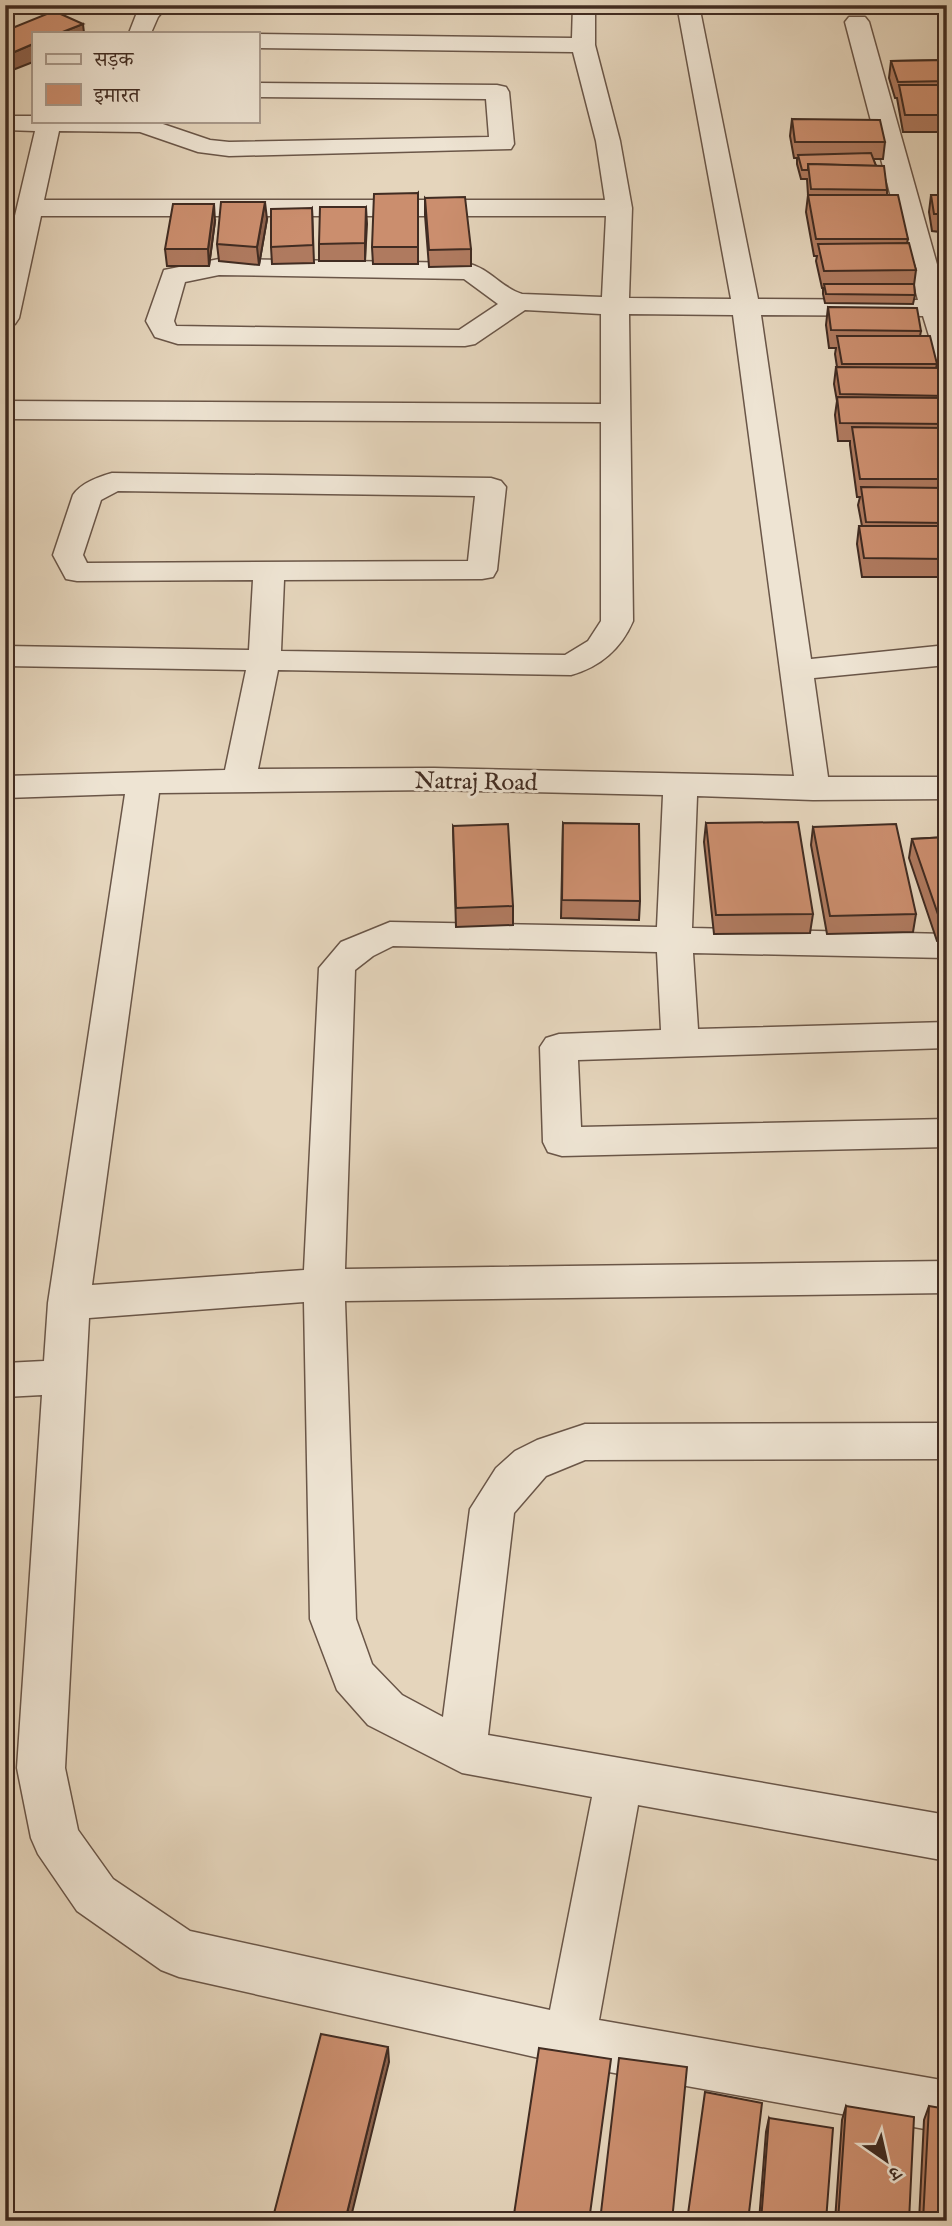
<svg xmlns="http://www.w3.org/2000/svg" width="952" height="2226" font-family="'IM FELL English','Noto Serif Devanagari',serif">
<rect width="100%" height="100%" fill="#e5d5bc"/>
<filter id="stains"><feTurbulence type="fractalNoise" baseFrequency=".00286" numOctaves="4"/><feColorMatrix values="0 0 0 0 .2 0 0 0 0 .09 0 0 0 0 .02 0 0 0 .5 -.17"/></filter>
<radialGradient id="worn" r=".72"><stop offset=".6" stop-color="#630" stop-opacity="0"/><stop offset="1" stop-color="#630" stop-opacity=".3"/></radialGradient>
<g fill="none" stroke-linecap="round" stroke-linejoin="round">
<g stroke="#6a5648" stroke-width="3">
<g id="street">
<path d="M144,5h24l-10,12 -7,16h-22l7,-18z"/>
<path d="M573,5h22v40l25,96 12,67 -3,90 102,1 -54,-294h22l59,294 160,1 -73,-278 4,-5h16l4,5 78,278v64l-10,-2 -14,-46 -162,-1 50,344 136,-14v20l-133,13 14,99h119v22l-134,1 -116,-4 -5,132 255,6v24l-254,-5 5,76 249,-7v26l-369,12 3,67 366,-8v28l-385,9 -14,-4 -5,-10 -3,-95 6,-9 13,-4 102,-4 -4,-78 -264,-6 -20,10 -18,14 -10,299 602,-8v32l-602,8 11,318 16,45 30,31 41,22 27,-208 26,-41 19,-17 22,-11 48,-16 362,-1v36l-362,1 -39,16 -32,37 -26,222 459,80v46l-309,-56 -39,215 348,61v52l-377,-68 -391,-88 -18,-7 -84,-59 -39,-57 -7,-16 -14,-70 25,-373 -37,2v-34l39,-2 4,-58 77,-509 -120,4v-22l220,-6 21,-100 -241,-4v-20l244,4 4,-70 -176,1 -11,-2 -13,-24 20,-60c8,-12 25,-18 39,-22l379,5 10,3 5,6 -9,83 -4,7 -11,2 -198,1 -3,71 284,4 23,-14 13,-20v-199l-596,-3v-18l596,3v-90l-76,-4 -50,34 -10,2 -287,-2 -23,-7 -9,-16 18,-51 55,-11 248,4c24,6 33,24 55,31l80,3 4,-81h-565l-22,102 -4,6 -10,2v-68l30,-127 -30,-1v-14h28v5h121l56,19 19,2 260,-5 -3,-38 -229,-2v-14l240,2 9,2 3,5 5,52 -3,5 -282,7 -31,-4 -58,-20 -81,-1 -15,69h561l-9,-59 -23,-89 -316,-4v-14l315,4zM219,275l245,4 34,25 -39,26 -283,-4 -2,-5 11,-39zM629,314l104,1 61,461 -360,-8 -176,1 20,-99 293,5c29,-8 50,-26 62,-54zM118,491l357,5 -7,65 -381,2 -4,-8 18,-55zM434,790l229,5 -6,132 -267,-5 -49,20 -22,26 -15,302 -212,15 67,-492zM304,1302l6,317 27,71 31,35 94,48 130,24 -42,213 -360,-79 -77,-52 -35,-49 -13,-62 24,-450z"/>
</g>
</g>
<use href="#street" fill="#eee4d3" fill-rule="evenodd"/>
</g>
<g fill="#af7a5f" stroke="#412c22" stroke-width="2">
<path d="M58,5h87l-1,8 -81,1 -5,-1z"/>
<path d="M947,60v72h-44l-6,-34h-2l-6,-20 2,-17z"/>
<path d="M792,119l93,23 -2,17h-10l14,31v5l21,44 -1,4 9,27 -2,15 1,10 -2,9 -88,-1 -2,-9v-6h-1l-6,-27 1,-5h-3l-8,-44 2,-17 -1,-16h-6l-4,-15v-6h-3l-4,-22z"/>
<path d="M418,193v71h-45l-1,-17z"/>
<path d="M931,195h16v90h-3l-3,-22 1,-8 -2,-23 -8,-1 -3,-19z"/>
<path d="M425,198l46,51v17l-42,1 -4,-52z"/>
<path d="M366,207l-1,54h-46v-17z"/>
<path d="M312,208l2,55 -42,1 -1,-17z"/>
<path d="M267,219l-8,46 -40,-4 -2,-17z"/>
<path d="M215,221l-6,45h-42l-2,-17z"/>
<path d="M828,307l93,24 -1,5 17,28 -1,4 11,7v202h-85l-5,-33 2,-18h3l-4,-21 2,-8h-3l-7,-52v-4h-12l-3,-26 2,-14 -3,-17 2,-17h1l-2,-13 1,-6h-7l-3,-23z"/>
<path d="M563,823l77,78 -1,19 -78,-2z"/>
<path d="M706,823l107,91 -3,19 -96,1 -10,-92z"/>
<path d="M453,826l60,80v19l-57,2z"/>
<path d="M813,827l103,87 -3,18 -86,2 -16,-89z"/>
<path d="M947,837v103l-10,1 -28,-83 3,-19z"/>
<path d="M846,2106l63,115h-74l7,-101z"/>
<path d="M929,2106l18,115h-28l5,-101z"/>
<path d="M769,2118l57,103h-67l7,-89z"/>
</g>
<g fill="#8e634d" stroke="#412c22" stroke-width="2">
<path d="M83,24l1,9h-24z"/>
<path d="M33,44v18l-28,11v-17z"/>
<path d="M265,202l2,17 -8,46 -2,-18z"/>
<path d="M214,204l1,17 -6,45 -1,-17z"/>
<path d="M366,207l1,17 -2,37v-18z"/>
<path d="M388,2047l1,15 -39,159h-5z"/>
</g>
<g fill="#cb8e6e" stroke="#412c22" stroke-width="2">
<path d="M54,11l29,13 -23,9h-27v11l-28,12v-25z"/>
<path d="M947,60v21l-49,1 -7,-21z"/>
<path d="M899,85h48v30h-42z"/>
<path d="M792,119l88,1 5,22h-90z"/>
<path d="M871,153l5,13 -68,-2v6h-6l-4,-15z"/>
<path d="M808,164l76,2 3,24 -76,-1z"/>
<path d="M418,193v54h-46l2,-53z"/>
<path d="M808,195h90l10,44h-92z"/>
<path d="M931,195h16v19h-13z"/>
<path d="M465,197l6,52 -42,1 -4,-52z"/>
<path d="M221,202h44l-8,45 -40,-3z"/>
<path d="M173,204h41l-6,45h-43z"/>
<path d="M320,207h46l-1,36 -46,1z"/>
<path d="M312,208l1,37 -42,2v-38z"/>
<path d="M942,218h5v23h-2z"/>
<path d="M909,243l7,27 -92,1 -6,-27z"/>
<path d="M943,246h4v22h-1z"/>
<path d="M824,284h90l1,11 -89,-1z"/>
<path d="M828,307l89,1 4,23 -90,-1z"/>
<path d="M837,336h93l7,28h-95z"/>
<path d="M836,367l109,1 2,7v21l-107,-2z"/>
<path d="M837,397l110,1v26l-107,-1z"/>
<path d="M852,427l95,1v51h-87z"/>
<path d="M861,487l86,1v35l-81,-1z"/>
<path d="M859,526h88v33l-83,-1z"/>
<path d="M798,822l15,92 -97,1 -10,-92z"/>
<path d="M563,823l76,1 1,77 -78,-1z"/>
<path d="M508,824l5,82 -57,2 -3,-82z"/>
<path d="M896,824l20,90 -86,2 -17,-89z"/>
<path d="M947,837v85l-6,1 -29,-84z"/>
<path d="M321,2034l67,13 -43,174h-73z"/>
<path d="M539,2048l72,11 -22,162h-76z"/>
<path d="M619,2058l68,9 -15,154h-72z"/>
<path d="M705,2092l57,11 -14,118h-61z"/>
<path d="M846,2106l68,11 -5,104h-71z"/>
<path d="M929,2106l18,3v112h-24z"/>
<path d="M769,2118l64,10 -7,93h-65z"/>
</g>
<g text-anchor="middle" stroke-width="6" stroke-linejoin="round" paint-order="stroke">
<g font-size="24" fill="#412c22" stroke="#eee4d3">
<text transform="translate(476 781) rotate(1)" y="8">Natraj Road</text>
</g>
</g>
<rect width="952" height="2226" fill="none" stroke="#e5d5bc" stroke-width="28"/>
<rect x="7" y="7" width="938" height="2212" fill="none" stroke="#412c22" stroke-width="3.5"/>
<rect x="14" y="14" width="924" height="2198" fill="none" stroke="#412c22" stroke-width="2"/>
<rect x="32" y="32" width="228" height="91" fill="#eee4d3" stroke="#a99a8c" stroke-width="2"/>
<rect x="46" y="54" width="35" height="10" fill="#eee4d3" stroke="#a99a8c" stroke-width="2"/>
<text x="94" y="66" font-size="21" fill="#412c22">सड़क</text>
<rect x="46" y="84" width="35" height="21" fill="#cb8e6e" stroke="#a99a8c" stroke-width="2"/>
<text x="94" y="102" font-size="21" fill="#412c22">इमारत</text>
<g transform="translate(886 2160) rotate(146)" stroke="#eee4d3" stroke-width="5" paint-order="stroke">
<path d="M0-5L12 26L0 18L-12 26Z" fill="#412c22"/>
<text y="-10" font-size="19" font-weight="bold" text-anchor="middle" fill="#412c22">उ</text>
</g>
<rect width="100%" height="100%" filter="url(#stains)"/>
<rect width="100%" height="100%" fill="url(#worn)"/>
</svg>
